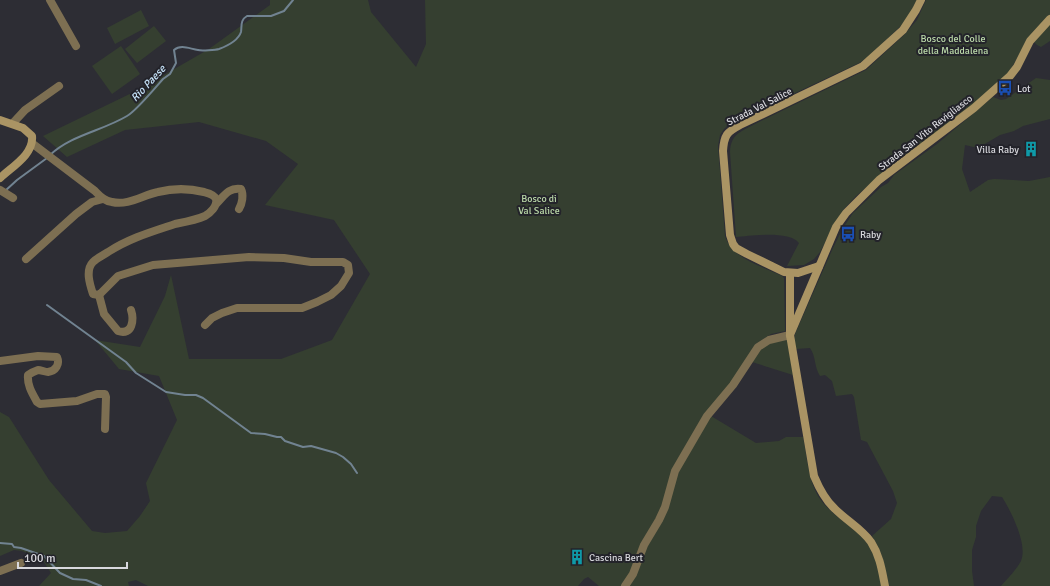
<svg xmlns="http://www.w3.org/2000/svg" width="1050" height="586" font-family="Signika,sans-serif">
<rect width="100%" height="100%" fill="#2d2d34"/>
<g fill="#353f30">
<path d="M270,0h98l3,12 45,55 10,-23 -1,-44h492l-11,21 -38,36 -9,6 -130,61 -5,5 -4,6 -2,11 7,90c7,23 37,30 57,40l2,2 1,53 -14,3 -15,10 -23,36 -28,36 -43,92 -39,78h-24l-11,-9 -4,2 -6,7h-430l-12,-6 -8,2 1,4h-90l12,-13 -9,-14 -20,-8 -8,-1 -14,6v-144l9,5 40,63 43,51 13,2 22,-2 13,-15 10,-15 -4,-18 31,-63 -18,-44 -40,-7 -24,-29 45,7 25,-51 6,-21 18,84h92l51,-19 38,-66 -36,-54 -69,-15 33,-41 -32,-23 -67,-19 -74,8 -58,27 -24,-21 95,-46 71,-41 61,-44z"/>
<path d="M926,0h124v15l-21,23 -20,34 -30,29 -87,64 -36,31 -13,14 -23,42 -6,7 -10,6 -17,1 12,-23c-10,-13 -48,-7 -63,-6l-6,-85c1,-18 10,-20 25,-28l111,-54 38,-35 13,-15z"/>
<path d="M141,10l8,16 -34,18 -8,-16z"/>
<path d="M1050,24v17l-9,6 -4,-2 -3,-3z"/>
<path d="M154,26l12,15 -29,22 -12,-14z"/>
<path d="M121,46l19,28 -28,20 -20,-28z"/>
<path d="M1036,78l14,2v39l-27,7 -9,5 -14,4 -22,13 -13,-3 -3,24 8,23 18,-12 6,-1 35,2 21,-4v409h-49c6,-7 16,-17 20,-25 7,-16 -10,-50 -19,-64l-10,-1 -11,15 -5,15v11l-4,13v21l2,15h-85c-4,-19 -6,-33 -17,-50l19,-17 6,-16 -4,-12 -26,-49 -6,-2 -7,-43 -2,-3 -16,2 -4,-15 -7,-6 -5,1c-6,-9 -4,-20 -10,-28l-14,1 -2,-9 1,-6 38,-86 10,-20 10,-15 28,-26 7,-4 6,-8 43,-31 56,-47 8,3 5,-1z"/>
<path d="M787,338l6,37 -41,-13 10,-16z"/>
<path d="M711,416l45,27 23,-2 7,-4h17c4,19 5,42 15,59 14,22 41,32 54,54 7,11 8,24 10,36h-255l49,-113z"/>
</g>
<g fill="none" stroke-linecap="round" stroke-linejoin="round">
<g stroke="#718391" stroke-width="2">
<path d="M50,155c21,-20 52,-24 77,-39 9,-5 28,-28 36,-37l7,-5 6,-11 -2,-13c7,-6 16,-1 24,0 3,1 18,0 21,-1 8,-3 19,-8 22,-17 1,-6 -1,-12 6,-16h24l13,-5 9,-11"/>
<path d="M5,191l12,-11 30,-22"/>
<path d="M47,305l79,57 10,11 30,19 19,3h11l7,3 48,35 14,1 12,3h4l4,4 18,6 8,-1 25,7 7,4 8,7 6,9"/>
<path d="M0,543l12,1 2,3 7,1 23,8 16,17 13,6 13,1 15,6"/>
</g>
<g stroke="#7d6f52" stroke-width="8">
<path d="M50,0l26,46"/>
<path d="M13,123l12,-13 34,-24"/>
<path d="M33,144l62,47c5,5 9,10 17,11 16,4 31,-7 46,-10 16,-4 30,-4 46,0 4,1 10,2 12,7 2,7 -6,14 -11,17 -9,4 -20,6 -30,8 -24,8 -45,14 -67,28 -4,3 -11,6 -15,10 -8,8 -3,23 0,32l6,1 19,-19 35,-11 96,-8 35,1 27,4h32l5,3 1,8 -8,13 -10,9 -14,7 -15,6h-65l-15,5 -10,5 -7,7"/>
<path d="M0,190l13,8"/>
<path d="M216,204c8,-8 13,-17 25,-15 3,6 1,15 -2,20"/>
<path d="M26,259l50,-45 16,-12 11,-3"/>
<path d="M99,295l5,19 14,17c15,5 16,-12 13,-21"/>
<path d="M0,361l38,-5 19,1c3,7 -1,14 -9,15 -3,0 -7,-2 -10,-2 -3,1 -7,3 -10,5 -1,10 4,18 9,27l3,2 37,-3 20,-7h8l1,3 -1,32"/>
<path d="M0,571l21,-8"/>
<path d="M625,586l8,-12 11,-29 15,-25 6,-13 10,-36 32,-55 26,-31 25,-38 11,-7 21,-5"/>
</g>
<g stroke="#aa9464" stroke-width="8">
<path d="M0,120l23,8 9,8c2,18 -19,30 -32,42"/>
<path d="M819,266l-21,7 -14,-1 -37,-18 -11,-6 -3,-4 -3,-9 -7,-84c1,-16 4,-19 17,-26l123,-59 40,-36 13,-20 5,-10"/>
<path d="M790,273v62l24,141c5,12 11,24 21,33 12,12 27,20 36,33 9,14 11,29 14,44"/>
<path d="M790,335l46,-108 10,-14 33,-33 95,-72 36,-32 7,-9 13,-26 20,-22"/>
</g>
</g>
<defs>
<g id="bus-bare" transform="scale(1.2)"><path d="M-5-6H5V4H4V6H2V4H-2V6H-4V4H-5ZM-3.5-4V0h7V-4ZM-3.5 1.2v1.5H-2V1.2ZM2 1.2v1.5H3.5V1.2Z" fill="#1a4fb4" stroke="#23232a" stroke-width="2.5" paint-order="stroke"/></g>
<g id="building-bare" transform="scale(1.2)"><path d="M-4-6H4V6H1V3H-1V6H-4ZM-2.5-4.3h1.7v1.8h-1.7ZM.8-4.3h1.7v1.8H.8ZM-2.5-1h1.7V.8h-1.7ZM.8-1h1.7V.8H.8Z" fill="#0f9aa8" stroke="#23232a" stroke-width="2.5" paint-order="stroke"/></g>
</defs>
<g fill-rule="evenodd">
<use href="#bus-bare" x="1005" y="88"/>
<use href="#building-bare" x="1031" y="149"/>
<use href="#bus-bare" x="848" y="234"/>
<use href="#building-bare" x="577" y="557"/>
</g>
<g text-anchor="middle" stroke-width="4" stroke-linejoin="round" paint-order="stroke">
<g font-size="10" fill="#bbd9a9" stroke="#23232a">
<text x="953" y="42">Bosco del Colle<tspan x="953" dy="12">della Maddalena</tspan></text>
<text x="539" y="202">Bosco di<tspan x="539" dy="12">Val Salice</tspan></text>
</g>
<g font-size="10" fill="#d8d8dd" stroke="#23232a" text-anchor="start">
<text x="1017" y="92">Lot</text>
<text x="1019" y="153" text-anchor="end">Villa Raby</text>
<text x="860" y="238">Raby</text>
<text x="589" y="561">Cascina Bert</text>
</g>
<g font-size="10" fill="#d8d8dd" stroke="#23232a">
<text transform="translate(759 106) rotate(-27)" y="4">Strada Val Salice</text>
<text transform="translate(925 132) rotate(-38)" y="4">Strada San Vito Revigliasco</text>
</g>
<g font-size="11" font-style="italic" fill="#c6e3fa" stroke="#23232a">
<text transform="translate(148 83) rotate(-47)" y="4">Rio Paese</text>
</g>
</g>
<path d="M18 562v6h109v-6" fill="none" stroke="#d8d8dd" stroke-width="2"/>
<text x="24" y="562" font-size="12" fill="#d8d8dd" stroke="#23232a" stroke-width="3" paint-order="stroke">100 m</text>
</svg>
